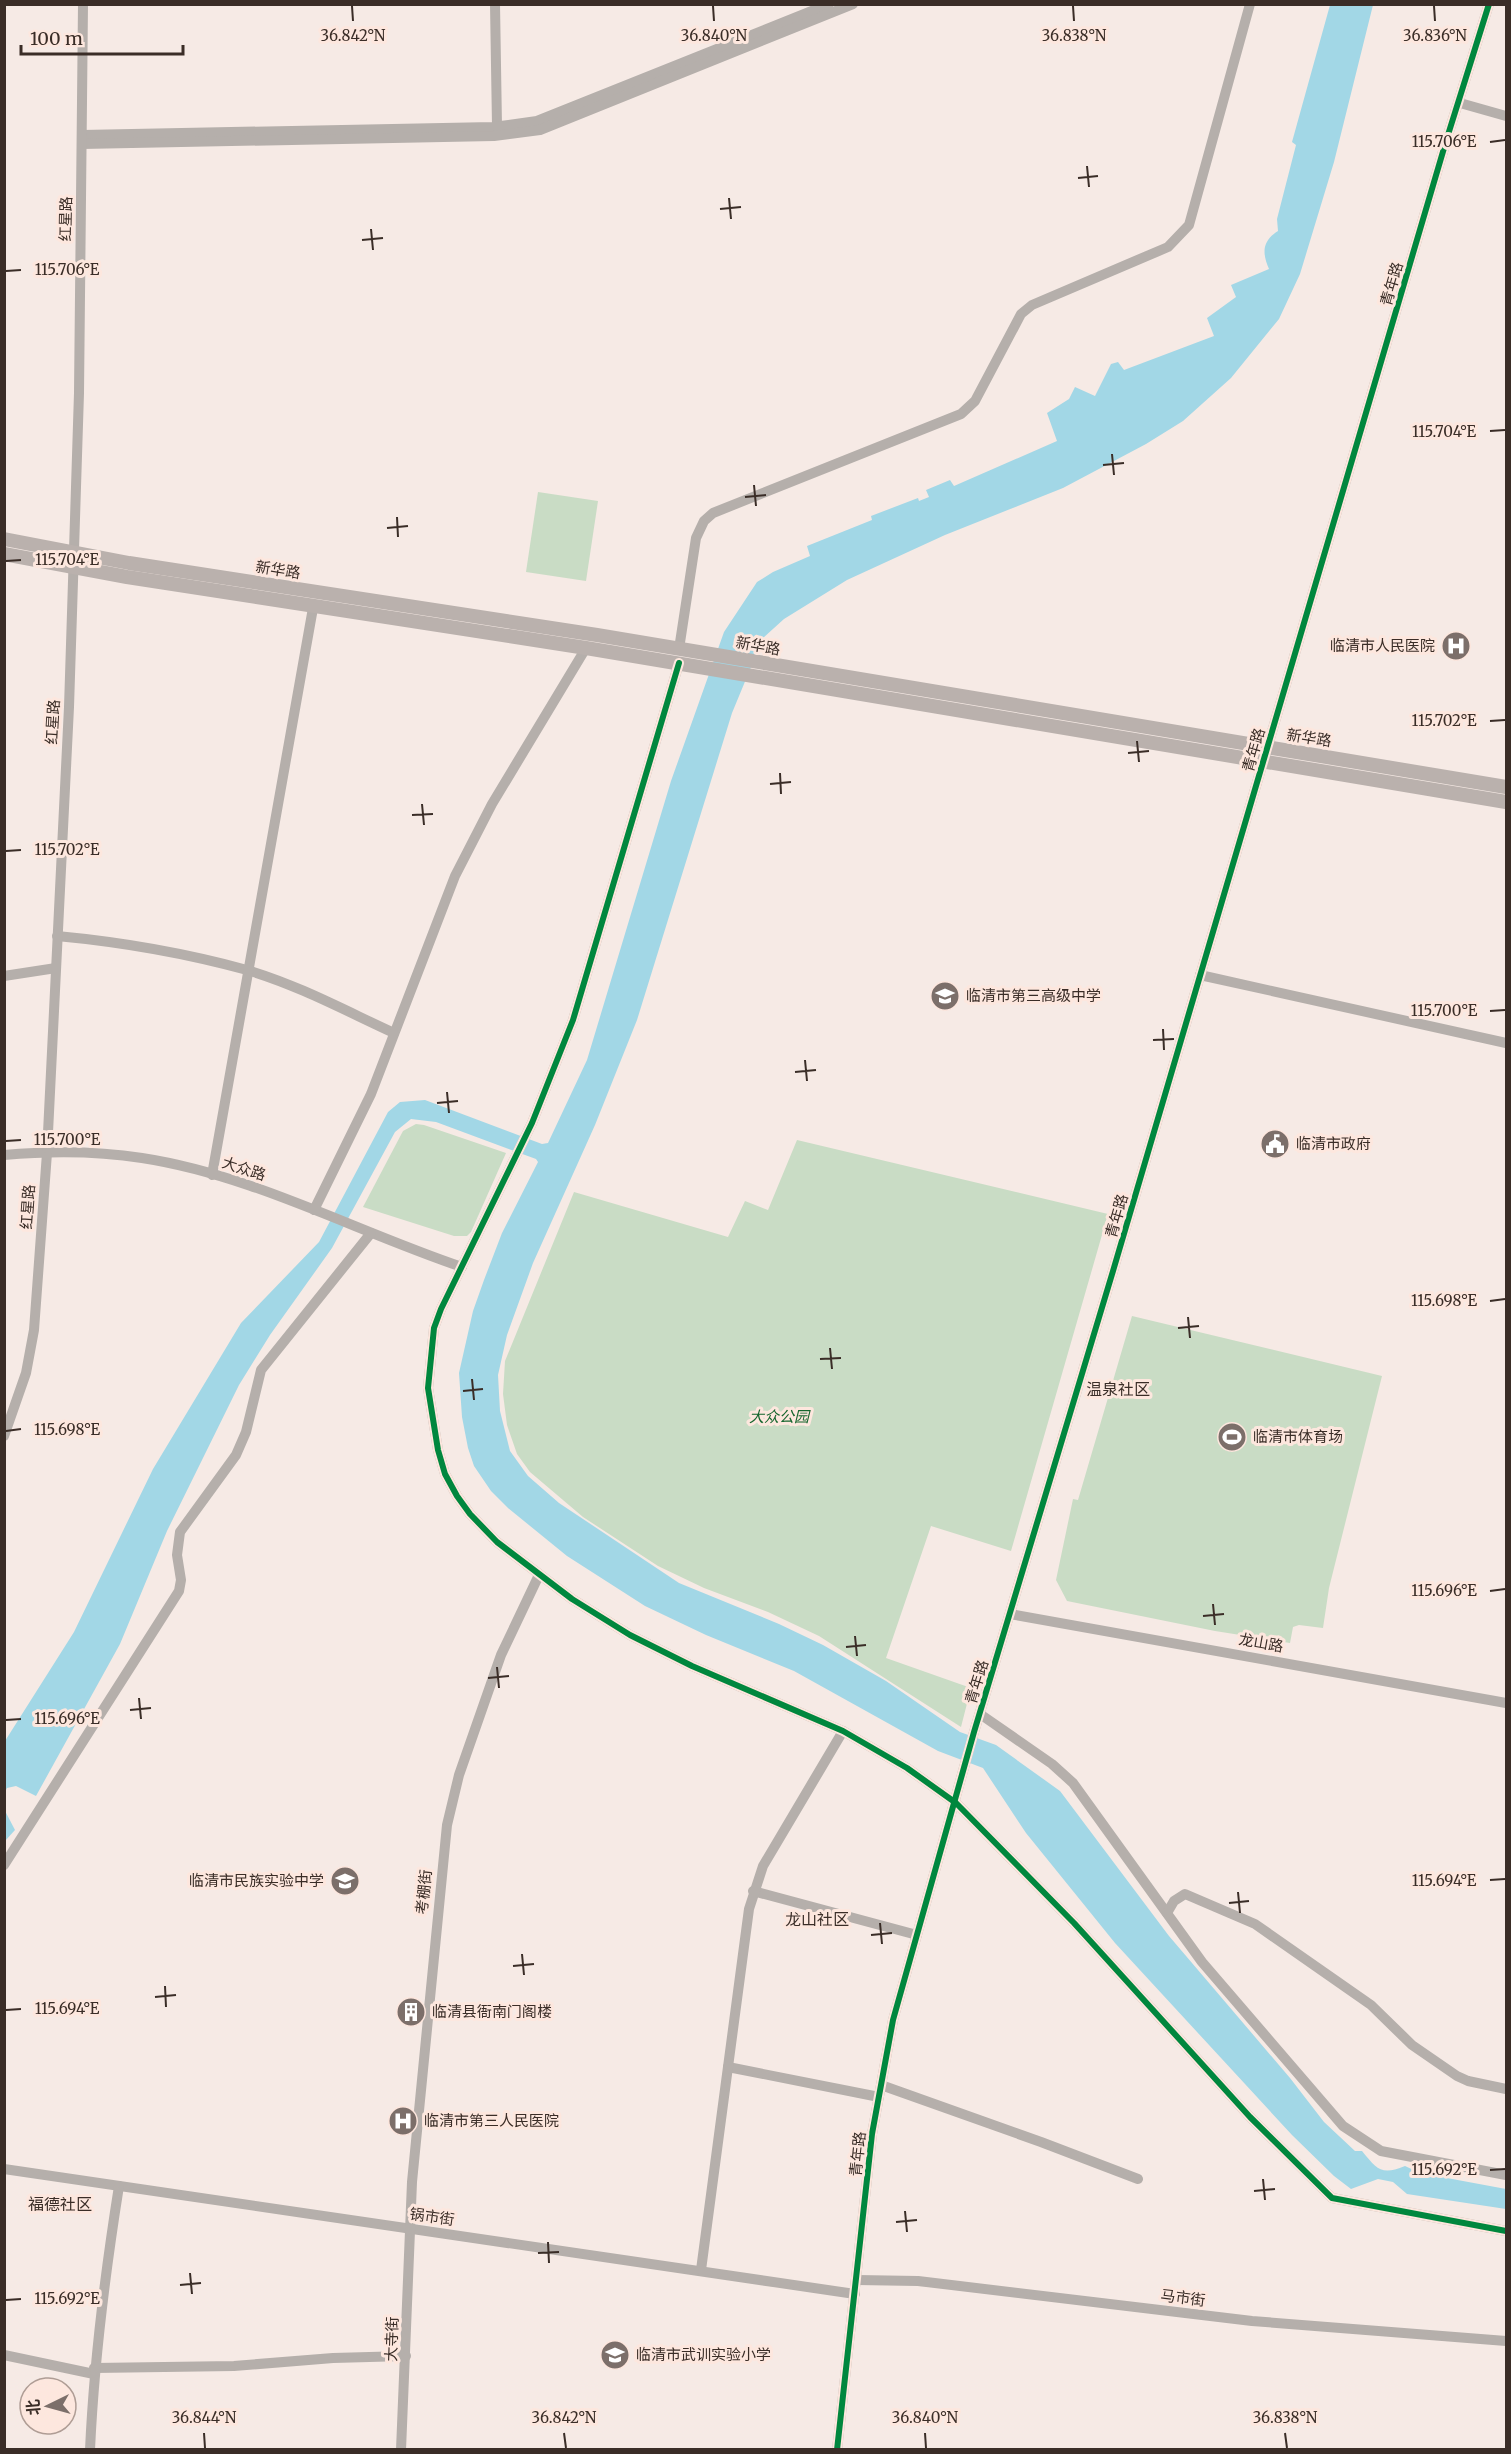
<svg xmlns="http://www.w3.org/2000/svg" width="1511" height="2454" font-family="Merriweather,'Noto Sans SC',serif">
<rect width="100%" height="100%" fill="#f6eae5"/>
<g fill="#c9dcc5">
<path d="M538,492l60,9 -12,80 -60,-9z"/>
<path d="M416,1124l8,1 82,28 -35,79 -4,4h-13l-91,-29 40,-76z"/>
<path d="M797,1140l311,74 -97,337 -80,-25 -45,132 85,30 -10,39 -142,-91 -51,-24 -64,-24 -46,-22 -75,-49 -53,-45 -13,-18 -10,-29 -4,-31 2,-33 69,-169 154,45 17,-36 23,9z"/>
<path d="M1132,1316l250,60 -53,212 -6,40 -24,-3 -6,2 -3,16 -75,-12 -148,-30 -11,-21 17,-81 5,1z"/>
</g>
<g fill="#a2d7e6">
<path d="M1330,5h43l-39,157 -34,112 -21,45 -48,59 -48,43 -37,23 -83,44 -118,47 -98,45 -63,39 -21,19 -31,75 -95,307 -42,105 -62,138 -26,72 -9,40 2,36 10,40 18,25 31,27 120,80 100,41 44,21 63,36 74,51 36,13 64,46 109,145 121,142 34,44 31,29h7c15,18 19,25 43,15l15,7 86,16v20l-99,-15 -14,-12 -15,-3 -27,10 -17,-13 -42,-41 -177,-192 -89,-110 -43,-65 -45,-17 -144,-80 -88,-36 -61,-29 -78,-50 -59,-48 -17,-17 -17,-25 -6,-18 -6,-31 -3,-44 14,-62 11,-31 18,-47 36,-71 -2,-3 -100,-37 -25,-3 -16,13 -63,116 -62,87 -31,50 -72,146 -47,113 -84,152 -20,-10 -9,2 -2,4v-51l69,-109 79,-163 88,-146 78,-81 69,-130 12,-10 25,-2 117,44 6,-1 39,-83 84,-279 53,-149 33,-50 16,-10 37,-16 -3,-10 65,-26 -1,-4 47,-18 1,3 10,-4 -3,-7 24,-10 4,6 103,-45 -10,-28 22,-14 6,-12 20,9 16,-32 7,-2 6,8 90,-34 -7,-18 29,-21 -5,-12 38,-16c-7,-16 -7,-28 9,-38l-1,-12 19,-74 -4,-3z"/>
<path d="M4,1809l11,21 -10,11h-1z"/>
</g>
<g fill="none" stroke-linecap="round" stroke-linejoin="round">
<g stroke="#b5afab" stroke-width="10">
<path d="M495,4l2,122"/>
<path d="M1460,103l46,13"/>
<path d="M82,135l411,-8 44,-6 292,-117"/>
<path d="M82,144l412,-8 46,-6 313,-126"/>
<path d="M679,649l17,-111 8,-17 9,-8 248,-99 14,-13 46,-87 11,-9 136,-58 21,-22 61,-221"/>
<path d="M679,663l-106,357 -41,103 -91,186 -7,19 -6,60 10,62 7,24 12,22 13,18 27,28 75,57 58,36 62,31 151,65 64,37 49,35 118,120 176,194 82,81 174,33"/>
<path d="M57,936c64,6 128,17 190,34 51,15 99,41 147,63"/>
<path d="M1200,975l306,68"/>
<path d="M4,976l52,-8"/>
<path d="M4,1155c45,-4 93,-4 138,3 111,17 213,73 320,109"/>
<path d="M212,1175l101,-567"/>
<path d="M314,1210l57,-116 84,-218 37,-72 94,-156"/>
<path d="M4,1436l22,-63 8,-43 13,-177 22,-446 10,-314 4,-389"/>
<path d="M1010,1614l496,89"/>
<path d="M980,1714l72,50 21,19 129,179 141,164 38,25 125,24"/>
<path d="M4,1865l175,-274 2,-11 -4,-25 3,-23 56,-77 10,-23 15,-62 110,-137"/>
<path d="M753,1891l164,44"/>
<path d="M1167,1913l7,-12 11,-7 70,30 116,81 41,40 45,31 11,5 38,8"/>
<path d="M728,2067l151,30"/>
<path d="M881,2085l160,57 97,37"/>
<path d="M4,2169l851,125"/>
<path d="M701,2270l48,-361 14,-43 80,-135"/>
<path d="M857,2280l61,1 334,40 254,20"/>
<path d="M4,2355l90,19"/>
<path d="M94,2368l140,-2 99,-8 73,-2"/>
<path d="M90,2450c4,-89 15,-176 29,-264"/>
<path d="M401,2450l11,-268 35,-357 12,-50 42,-120 38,-80"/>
<path d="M837,2450l35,-316 21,-114 81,-288 139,-461 334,-1133 42,-134"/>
</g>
<g stroke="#bab1ad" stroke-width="14">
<path d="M4,539l125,24 468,72 909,152"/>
<path d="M4,554l123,23 459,71 920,154"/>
</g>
<g stroke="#fde7de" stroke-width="10">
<g id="cycleway">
<path d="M679,663l-106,357 -41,103 -91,186 -7,19 -6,60 10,62 7,24 12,22 13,18 27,28 75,57 58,36 62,31 151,65 64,37 49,35 118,120 176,194 82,81 174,33"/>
<path d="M837,2450l35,-316 21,-114 81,-288 139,-461 334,-1133 42,-134"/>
</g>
</g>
<use href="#cycleway" stroke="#00873e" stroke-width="6"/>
</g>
<path fill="none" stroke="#3a2d27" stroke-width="2" d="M352,6l1,15M713,6l1,15M1073,6l1,15M1434,6l1,15M1490,142l15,-2M1087,166l2,21M1078,178l20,-2M729,198l2,21M720,209l21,-2M371,229l2,21M362,240l21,-2M6,271l15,-1M1490,431l15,-1M1112,454l2,21M1103,465l21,-2M754,485l2,21M745,497l21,-2M397,517l1,20M387,528l21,-2M6,561l15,-1M1490,721l15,-1M1137,741l2,21M1128,753l21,-2M780,773l1,21M770,784l21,-2M422,804l2,21M412,815l21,-1M6,851l15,-1M1490,1011l15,-1M1163,1029l1,21M1153,1040l21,-1M805,1060l2,21M795,1072l21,-2M447,1092l2,21M437,1103l21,-2M6,1141l15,-1M1490,1301l15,-2M1188,1317l2,21M1178,1328l21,-2M830,1348l2,21M820,1359l21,-1M472,1379l2,21M463,1391l20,-2M6,1431l15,-2M1490,1591l15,-2M1213,1604l2,21M1203,1616l21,-2M855,1636l2,20M846,1647l20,-2M497,1667l2,21M488,1678l21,-2M139,1698l2,21M130,1710l21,-2M6,1720l15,-1M1490,1880l15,-1M1238,1892l2,21M1229,1903l20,-2M880,1923l2,21M871,1935l21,-2M522,1954l2,21M513,1966l21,-2M165,1986l1,21M155,1997l21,-2M6,2010l15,-1M1490,2170l15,-1M1263,2179l2,21M1254,2191l21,-2M905,2211l2,21M896,2222l21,-2M548,2242l1,21M538,2253l21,-1M190,2273l2,21M180,2285l21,-2M6,2300l15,-1M204,2433l1,15M564,2433l2,15M925,2433l1,15M1285,2433l2,15"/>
<defs>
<g id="hospital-disc" transform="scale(1.5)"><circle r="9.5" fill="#7c6f6a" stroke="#fde7de"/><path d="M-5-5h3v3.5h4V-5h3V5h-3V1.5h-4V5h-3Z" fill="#fff"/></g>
<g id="school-disc" transform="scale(1.5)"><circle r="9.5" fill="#7c6f6a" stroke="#fde7de"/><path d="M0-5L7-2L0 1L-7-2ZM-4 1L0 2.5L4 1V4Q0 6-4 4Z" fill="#fff"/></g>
<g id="civic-disc" transform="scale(1.5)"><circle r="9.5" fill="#7c6f6a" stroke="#fde7de"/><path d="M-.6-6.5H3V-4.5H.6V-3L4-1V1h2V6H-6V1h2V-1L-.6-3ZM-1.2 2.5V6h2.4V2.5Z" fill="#fff"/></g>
<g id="stadium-disc" transform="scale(1.5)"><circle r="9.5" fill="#7c6f6a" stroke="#fde7de"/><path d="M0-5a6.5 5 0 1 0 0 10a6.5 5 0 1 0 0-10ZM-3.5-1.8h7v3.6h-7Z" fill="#fff"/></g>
<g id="building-disc" transform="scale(1.5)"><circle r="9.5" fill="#7c6f6a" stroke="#fde7de"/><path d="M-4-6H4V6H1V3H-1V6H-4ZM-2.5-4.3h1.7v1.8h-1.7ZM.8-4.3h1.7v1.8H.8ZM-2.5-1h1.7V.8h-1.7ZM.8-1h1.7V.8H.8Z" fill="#fff"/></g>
</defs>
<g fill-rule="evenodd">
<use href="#hospital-disc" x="1456" y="646"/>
<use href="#school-disc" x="945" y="996"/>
<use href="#civic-disc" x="1275" y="1144"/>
<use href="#stadium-disc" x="1232" y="1437"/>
<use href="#school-disc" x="345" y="1881"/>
<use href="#building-disc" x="411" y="2012"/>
<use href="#hospital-disc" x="403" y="2121"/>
<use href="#school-disc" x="615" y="2355"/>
</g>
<g text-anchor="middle" stroke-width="6" stroke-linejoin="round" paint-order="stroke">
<g font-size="15" fill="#3a2d27" stroke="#fde7de">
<text transform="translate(66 219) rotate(-89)" y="5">红星路</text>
<text transform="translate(1392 284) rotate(-74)" y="5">青年路</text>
<text transform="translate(278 570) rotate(9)" y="5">新华路</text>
<text transform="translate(758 646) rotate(10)" y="5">新华路</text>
<text transform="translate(53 722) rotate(-87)" y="5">红星路</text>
<text transform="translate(1309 738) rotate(9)" y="5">新华路</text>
<text transform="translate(1254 750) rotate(-74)" y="5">青年路</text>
<text transform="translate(244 1169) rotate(18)" y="5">大众路</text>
<text transform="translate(28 1207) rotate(-86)" y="5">红星路</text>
<text transform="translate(1117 1216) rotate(-74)" y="5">青年路</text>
<text transform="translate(1261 1643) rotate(10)" y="5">龙山路</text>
<text transform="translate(977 1682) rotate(-73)" y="5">青年路</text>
<text transform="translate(424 1892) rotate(-84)" y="5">考棚街</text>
<text transform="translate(858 2154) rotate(-84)" y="5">青年路</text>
<text transform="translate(432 2217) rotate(8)" y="5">锅市街</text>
<text transform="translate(1183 2298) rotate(7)" y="5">马市街</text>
<text transform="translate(392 2339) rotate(-88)" y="5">大寺街</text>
</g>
<g font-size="15" fill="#3a2d27" stroke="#fde7de" text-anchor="start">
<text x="1435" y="651" text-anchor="end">临清市人民医院</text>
<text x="966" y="1001">临清市第三高级中学</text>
<text x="1296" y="1149">临清市政府</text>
<text x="1253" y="1442">临清市体育场</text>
<text x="324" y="1886" text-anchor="end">临清市民族实验中学</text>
<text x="432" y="2017">临清县衙南门阁楼</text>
<text x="424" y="2126">临清市第三人民医院</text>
<text x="636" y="2360">临清市武训实验小学</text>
</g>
<g font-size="15" font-style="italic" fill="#16662e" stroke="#fde7de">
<text x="779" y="1422">大众公园</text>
</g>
<g font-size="16" fill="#3a2d27" stroke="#fde7de">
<text x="1118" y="1395">温泉社区</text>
<text x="817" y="1925">龙山社区</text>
<text x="60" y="2210">福德社区</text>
</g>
</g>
<g font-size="15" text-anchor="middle" fill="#3a2d27" stroke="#fde7de" stroke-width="6" stroke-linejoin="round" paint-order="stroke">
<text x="353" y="41">36.842°N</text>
<text x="714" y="41">36.840°N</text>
<text x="1074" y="41">36.838°N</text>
<text x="1435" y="41">36.836°N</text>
<text x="1444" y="147">115.706°E</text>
<text x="67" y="275">115.706°E</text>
<text x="1444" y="437">115.704°E</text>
<text x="67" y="565">115.704°E</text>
<text x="1444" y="726">115.702°E</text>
<text x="67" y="855">115.702°E</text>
<text x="1444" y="1016">115.700°E</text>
<text x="67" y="1145">115.700°E</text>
<text x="1444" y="1306">115.698°E</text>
<text x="67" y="1435">115.698°E</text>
<text x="1444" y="1596">115.696°E</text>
<text x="67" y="1724">115.696°E</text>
<text x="1444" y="1886">115.694°E</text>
<text x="67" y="2014">115.694°E</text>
<text x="1444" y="2175">115.692°E</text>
<text x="67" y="2304">115.692°E</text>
<text x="204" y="2423">36.844°N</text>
<text x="564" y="2423">36.842°N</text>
<text x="925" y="2423">36.840°N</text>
<text x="1285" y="2423">36.838°N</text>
</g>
<rect width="1511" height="2454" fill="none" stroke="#3a2d27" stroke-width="12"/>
<g transform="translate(48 2406) rotate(265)"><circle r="28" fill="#fde7de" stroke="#af9d95" stroke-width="1.5"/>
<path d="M0-4.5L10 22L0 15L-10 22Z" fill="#7c6f6a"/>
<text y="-9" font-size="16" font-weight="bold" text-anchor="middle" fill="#3a2d27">北</text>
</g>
<path d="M21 45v9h162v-9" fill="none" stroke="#3a2d27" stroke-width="3"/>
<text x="30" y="45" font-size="18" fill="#3a2d27" stroke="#fde7de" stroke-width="4.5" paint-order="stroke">100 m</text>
</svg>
